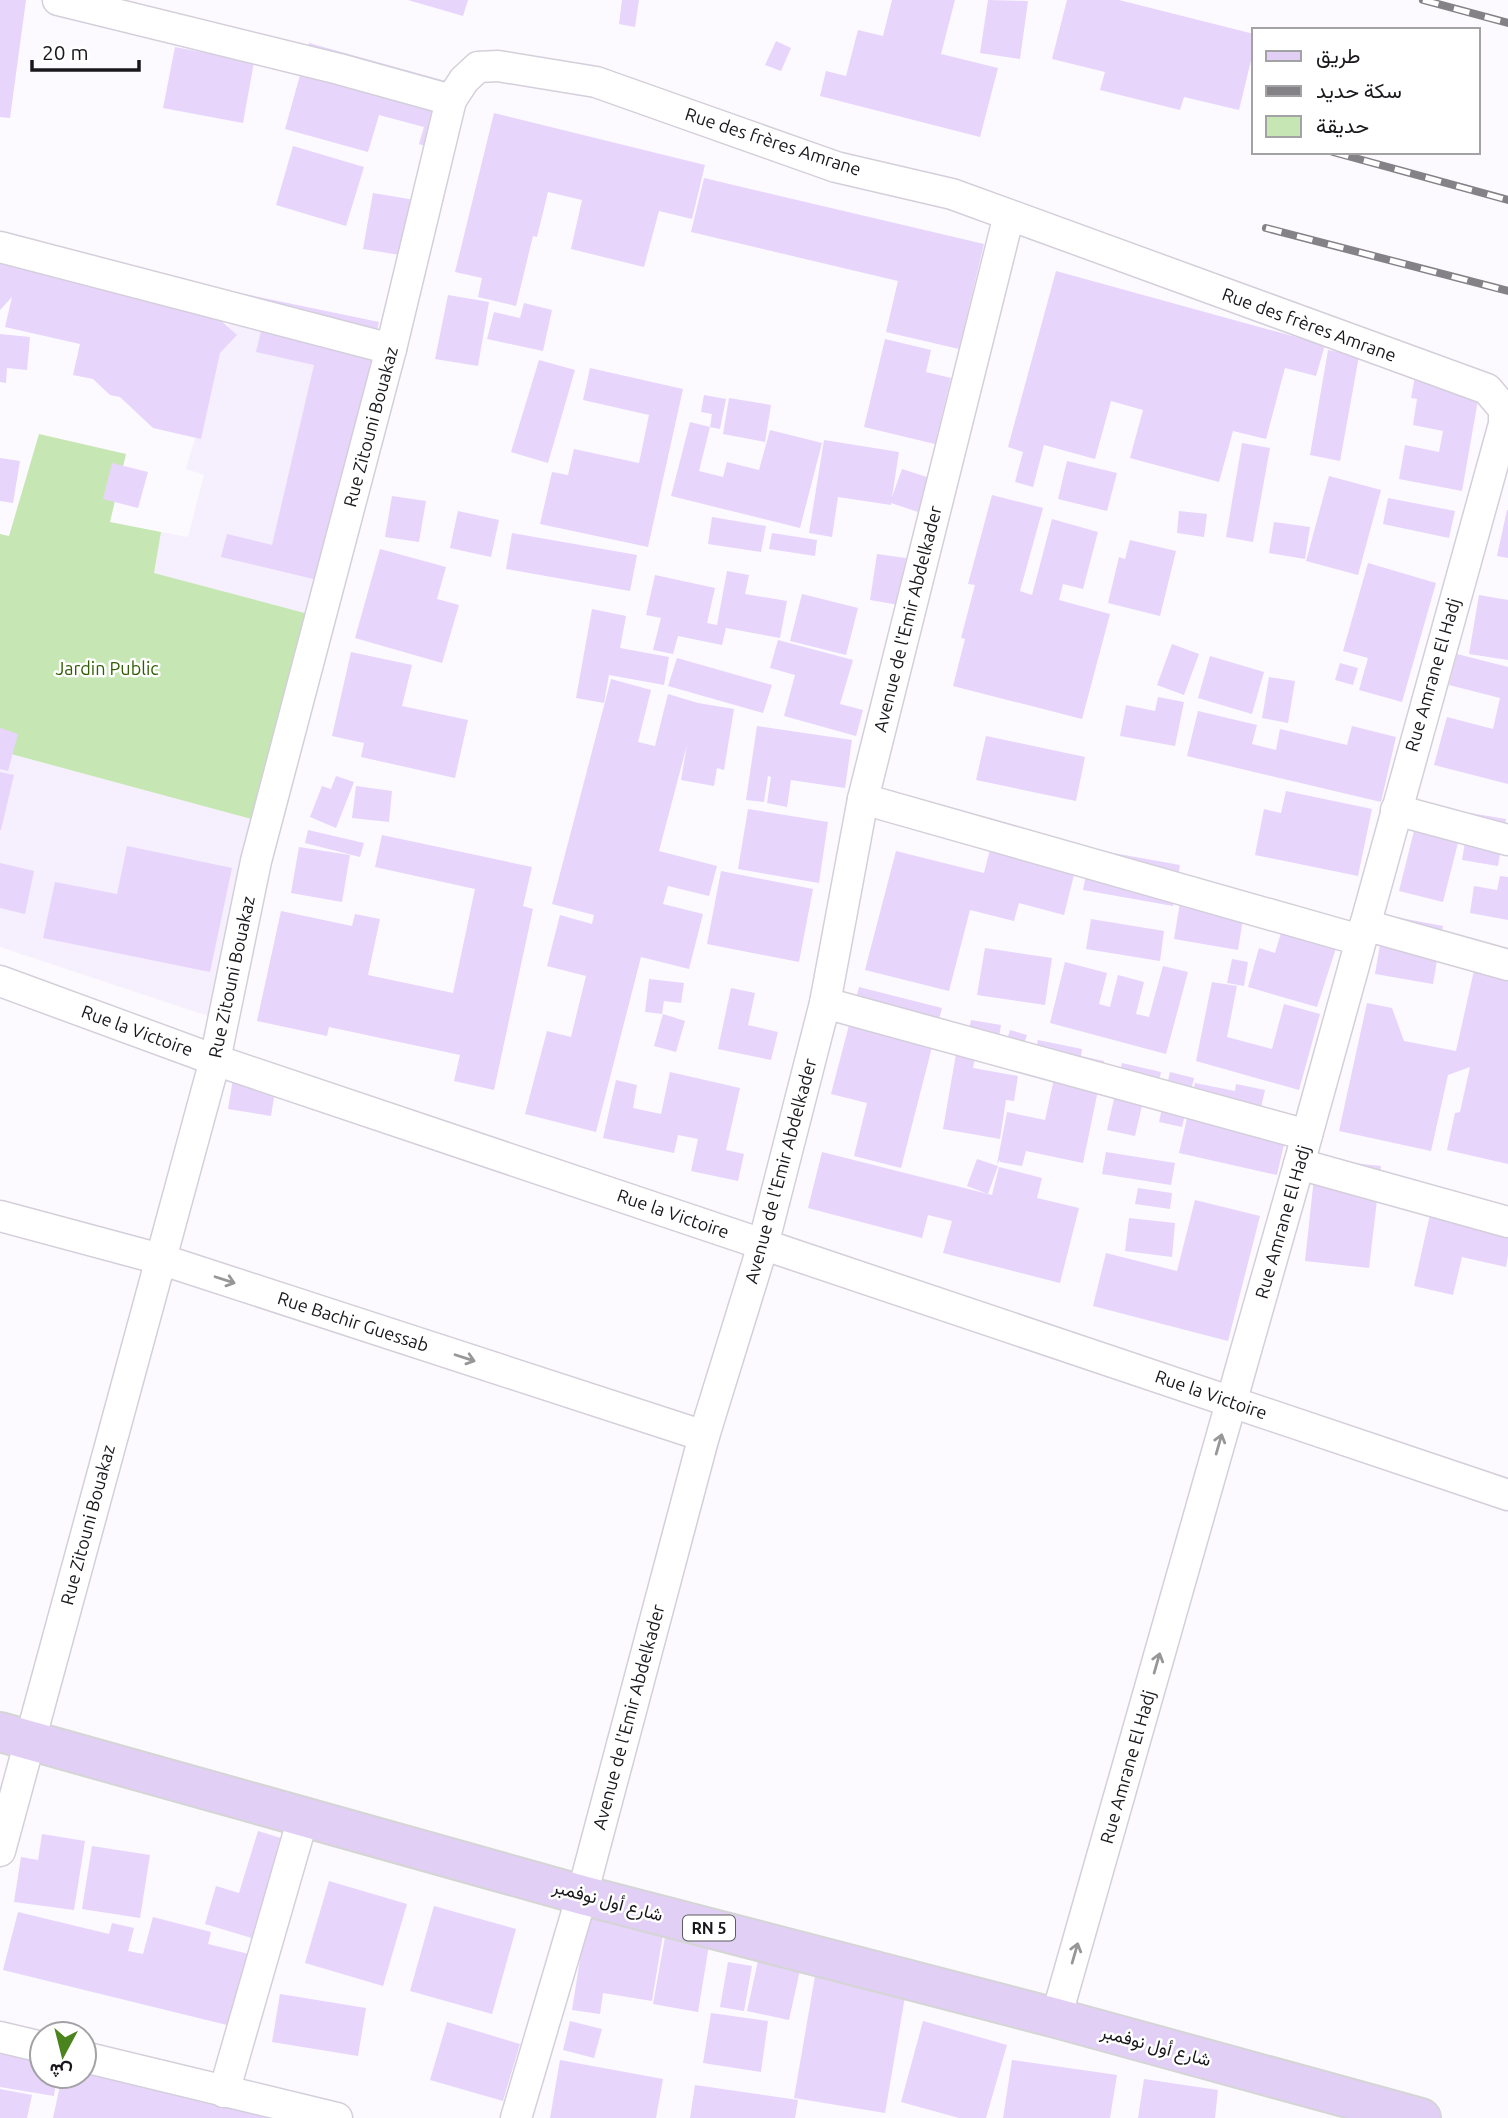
<svg xmlns="http://www.w3.org/2000/svg" width="1508" height="2118" font-family="Ubuntu,Vazirmatn,sans-serif">
<rect width="100%" height="100%" fill="#fcfafe"/>
<g fill="#f6effd">
<path d="M230,320l147,35 -65,260 -158,-42 7,-41 27,5 16,-62 -18,-6z"/>
<path d="M0,751l259,70 -48,196 -211,-70z"/>
</g>
<path fill="#c6e6b3" d="M39,434l87,20 -16,68 51,10 -7,41 158,42 -53,206 -259,-70v-217l9,2z"/>
<g fill="#e7d5fc">
<path d="M0,0h26l-16,118 -10,-1z"/>
<path d="M408,0h60l-5,16z"/>
<path d="M622,0h17l-4,27 -16,-3z"/>
<path d="M892,0h63l-14,54 57,14 -18,69 -160,-41 6,-25 20,5 12,-46 25,6z"/>
<path d="M988,0l40,1 -8,58 -40,-6z"/>
<path d="M1067,0h52l135,34v14l-15,62 -55,-13 -4,13 -80,-20 5,-18 -53,-13z"/>
<path d="M776,41l15,7 -10,23 -16,-6z"/>
<path d="M309,43l151,42 -19,66 -22,-7 5,-17 -45,-12 -11,37 -83,-23z"/>
<path d="M175,47l79,15 -11,61 -80,-15z"/>
<path d="M494,113l211,52 -13,54 -33,-8 -15,56 -73,-18 11,-49 -34,-8 -11,45 -4,-1 -17,70 -38,-9 4,-19 -27,-6z"/>
<path d="M293,146l71,21 -18,59 -70,-21z"/>
<path d="M704,178l280,66 -25,105 -73,-17 12,-51 -207,-49z"/>
<path d="M373,193l48,8 -9,56 -49,-8z"/>
<path d="M0,243l379,79 -4,19 8,2 -57,239 -105,-25 6,-23 45,11 42,-180 -58,-13 6,-25 -45,-10 20,18 -17,18 -19,86 -48,-11 -33,-31 -10,-2 -17,-16 -20,-4 7,-31 -75,-17 7,-30 -12,13z"/>
<path d="M1056,271l269,74 -9,31 -31,-8 -19,71 -33,-8 -14,51 -89,-24 13,-48 -32,-9 -16,58 -51,-14 -11,42 -18,-5 8,-30 -15,-5z"/>
<path d="M448,295l41,7 -11,64 -43,-7z"/>
<path d="M524,303l28,7 -9,41 -56,-12 7,-27 26,6z"/>
<path d="M0,334l30,3 -3,33 -20,-2 -1,15 -6,-1z"/>
<path d="M885,339l46,11 -5,22 25,6 -16,66 -71,-17z"/>
<path d="M1328,350l31,6 -19,105 -30,-6z"/>
<path d="M539,360l36,10 -27,93 -37,-11z"/>
<path d="M590,368l93,21 -35,158 -108,-23 12,-52 16,3 6,-26 65,14 10,-48 -66,-15z"/>
<path d="M1416,371l65,12 -19,108 -63,-12 6,-34 34,7 4,-21 -30,-6 4,-26 -6,-1z"/>
<path d="M704,395l22,4 -6,30 -10,-2 -11,44 24,6 4,-15 32,8 11,-40 52,13 -22,85 -129,-32 19,-74 20,5 2,-13 -11,-2z"/>
<path d="M729,398l42,7 -6,37 -42,-8z"/>
<path d="M824,440l75,12 -7,45 10,-28 28,9 -12,34 -27,-9v2l-53,-8 -6,40 -23,-4z"/>
<path d="M1242,443l28,5 -17,94 -27,-5z"/>
<path d="M0,458l20,3 -7,42 -13,-2z"/>
<path d="M1067,461l50,12 -10,38 -49,-12z"/>
<path d="M112,463l36,9 -10,36 -35,-9z"/>
<path d="M1329,476l52,14 -23,85 -52,-14z"/>
<path d="M992,495l51,13 -23,83 12,4 20,-76 46,13 -15,57 -20,-5 -4,16 51,14 -28,105 -129,-33 12,-47 -4,-1 14,-53 -7,-1z"/>
<path d="M392,496l34,5 -7,41 -34,-5z"/>
<path d="M1388,498l67,13 -6,27 -66,-14z"/>
<path d="M1507,510h1v48l-11,-2z"/>
<path d="M458,511l41,9 -8,37 -41,-9z"/>
<path d="M1179,511l28,3 -3,23 -27,-4z"/>
<path d="M712,517l54,9 -5,26 -53,-8z"/>
<path d="M1274,522l36,5 -5,32 -36,-6z"/>
<path d="M512,533l125,22 -7,36 -124,-22z"/>
<path d="M772,533l45,7 -2,16 -46,-7z"/>
<path d="M1130,540l46,11 -16,65 -52,-13 11,-46 6,2z"/>
<path d="M380,549l66,18 -9,32 22,6 -17,58 -87,-25z"/>
<path d="M877,554l29,4 -7,47 -29,-5z"/>
<path d="M1368,563l68,20 -34,119 -43,-12 9,-32 -25,-7z"/>
<path d="M727,571l22,4 -4,19 42,7 -7,37 -54,-10 -4,17 -44,-9 -5,18 -20,-4 8,-32 -15,-3 9,-40 60,13 -8,35 10,2z"/>
<path d="M802,594l56,14 -12,47 -56,-14z"/>
<path d="M1479,595l29,5v60l-39,-6z"/>
<path d="M592,609l34,7 -6,32 49,9 -5,28 -55,-10 -5,28 -28,-5z"/>
<path d="M778,640l75,20 -13,44 23,6 -7,26 -72,-20 11,-41 -25,-7z"/>
<path d="M1172,644l27,10 -15,41 -27,-10z"/>
<path d="M351,652l61,13 -10,41 66,14 -13,58 -94,-21 3,-14 -32,-7z"/>
<path d="M1457,654l51,13v117l-74,-19 13,-48 46,12 7,-31 -51,-13z"/>
<path d="M1210,656l54,16 -12,42 -54,-16z"/>
<path d="M677,658l95,27 -9,28 -95,-27z"/>
<path d="M1340,663l18,5 -5,17 -18,-5z"/>
<path d="M1269,677l26,4 -7,42 -26,-5z"/>
<path d="M611,679l40,11 -13,52 17,4 13,-52 30,9 36,6 -10,61 -7,-2 -3,18 -33,-6 6,-35 -28,106 58,15 -8,30 -41,-10 -5,18 40,10 -14,55 -48,-12 -45,175 -71,-18 22,-83 24,6 15,-61 -39,-10 13,-51 32,9 2,-9 -42,-11z"/>
<path d="M1158,697l26,5 -9,44 -55,-10 6,-31 29,6z"/>
<path d="M1198,711l59,14 -5,19 24,6 4,-21 67,16 5,-19 44,11 -15,65 -194,-46z"/>
<path d="M757,726l95,14 -7,48 -54,-8 -4,27 -20,-4 4,-26 -3,-1 -4,26 -18,-2z"/>
<path d="M0,728l18,6 -10,37 -8,-2z"/>
<path d="M986,736l99,21 -9,44 -100,-21z"/>
<path d="M0,772l14,3 -13,55h-1z"/>
<path d="M336,776l18,6 -18,46 -26,-11 12,-31 9,3z"/>
<path d="M356,786l36,5 -3,31 -37,-4z"/>
<path d="M1286,791l86,18 -14,67 -103,-21 9,-46 17,4z"/>
<path d="M748,809l80,13 -9,61 -81,-14z"/>
<path d="M1419,811l44,12 -20,79 -44,-11z"/>
<path d="M1470,813l36,6 -8,47 -36,-6z"/>
<path d="M308,830l56,13 -4,14 -55,-14z"/>
<path d="M382,835l150,32 -9,39 10,3 -39,181 -40,-9 6,-26 -131,-28 -2,9 -70,-15 24,-110 71,15 3,-12 25,5 -12,56 85,18 22,-104 -100,-22z"/>
<path d="M991,845l90,2 -17,68 -45,-12 -5,18 -44,-11 -21,81 -84,-21 31,-119 88,22z"/>
<path d="M127,846l105,22 -22,104 -167,-34 12,-56 62,12z"/>
<path d="M299,847l51,8 -8,47 -51,-9z"/>
<path d="M1091,849l89,16 -7,41 -90,-16z"/>
<path d="M0,863l34,8 -9,43 -25,-6z"/>
<path d="M721,871l92,18 -14,73 -92,-18z"/>
<path d="M1500,876l8,1v43l-38,-7 4,-27 23,4z"/>
<path d="M1183,884l64,10 -9,56 -64,-11z"/>
<path d="M1385,915l58,11 -10,58 -58,-10z"/>
<path d="M1091,919l73,12 -4,30 -74,-12z"/>
<path d="M1283,926l55,16 -21,65 -69,-20 11,-39 16,5z"/>
<path d="M985,948l67,10 -7,47 -68,-10z"/>
<path d="M1479,948l29,7v209l-61,-14 8,-37 5,-1 10,-45 -22,8 -17,76 -92,-20 28,-128 25,5 12,33 52,10z"/>
<path d="M1232,959l16,3 -4,24 -17,-3z"/>
<path d="M1065,962l42,11 -8,31 11,3 8,-32 26,7 -8,32 13,3 14,-51 25,6 -22,82 -116,-31z"/>
<path d="M649,979l35,4 -3,20 -17,-2 -2,13 -17,-2z"/>
<path d="M1212,982l25,4 -10,51 45,12 12,-45 36,10 -21,76 -103,-29z"/>
<path d="M859,987l83,21 -41,160 -47,-12 13,-53 -36,-9z"/>
<path d="M731,988l24,5 -7,32 30,7 -7,28 -53,-11z"/>
<path d="M663,1014l22,7 -9,31 -22,-6z"/>
<path d="M971,1020l30,5 -5,31 -31,-5z"/>
<path d="M1010,1030l17,5 -8,26 -17,-5z"/>
<path d="M1038,1040l44,9 -1,7 23,5 -21,102 -57,-12 -4,15 -22,-4v-2l-3,4 10,-52 38,8 10,-46 -23,-4z"/>
<path d="M956,1054l19,4 -2,10 45,8 -4,25 -8,-1 -6,39 -57,-10z"/>
<path d="M1122,1063l39,9 -6,27 -11,-2 -9,39 -28,-6z"/>
<path d="M235,1067l43,6 -7,43 -43,-7z"/>
<path d="M670,1072l70,16 -14,62 18,4 -6,27 -47,-10 7,-32 -20,-4 -4,18 -71,-15 13,-58 21,5 -4,23 28,6z"/>
<path d="M1170,1072l24,6 -12,49 -23,-5z"/>
<path d="M1195,1083l40,8 1,-7 29,6 -7,31 30,6 -11,48 -98,-22z"/>
<path d="M822,1152l170,43 7,-28 43,11 -5,20 42,10 -19,75 -117,-30 9,-32 -24,-6 -6,23 -114,-30z"/>
<path d="M1106,1152l69,11 -4,22 -69,-11z"/>
<path d="M977,1159l21,7 -10,28 -21,-8z"/>
<path d="M1316,1159l65,7 -12,102 -64,-7z"/>
<path d="M1138,1188l34,5 -2,16 -35,-5z"/>
<path d="M1435,1192l73,17v47l-2,11 -44,-10 -9,38 -39,-9z"/>
<path d="M1195,1200l65,16 -32,125 -135,-35 13,-53 71,18z"/>
<path d="M1129,1218l46,5 -3,34 -47,-6z"/>
<path d="M258,1831l26,8 -29,100 -50,-15 11,-38 23,7z"/>
<path d="M42,1834l43,7 -11,69 -60,-8 7,-45 17,3z"/>
<path d="M92,1846l58,9 -10,63 -58,-9z"/>
<path d="M329,1881l78,23 -24,82 -78,-23z"/>
<path d="M434,1906l82,23 -24,85 -82,-23z"/>
<path d="M588,1909l77,13 -13,79 -49,-8 -3,21 -28,-4z"/>
<path d="M18,1912l91,22 3,-11 22,5 -6,23 15,3 10,-37 58,15 -3,12 41,10 -18,72 -228,-56z"/>
<path d="M665,1937l44,8 -11,67 -45,-8z"/>
<path d="M758,1961l42,9 -11,50 -42,-9z"/>
<path d="M728,1962l24,4 -8,45 -24,-4z"/>
<path d="M815,1976l91,15 -21,122 -91,-15z"/>
<path d="M280,1994l86,14 -8,48 -86,-14z"/>
<path d="M711,2013l57,8 -7,51 -58,-9z"/>
<path d="M570,2021l32,8 -8,29 -31,-8z"/>
<path d="M923,2021l84,24 -21,73h-27l-58,-16z"/>
<path d="M447,2022l73,22 -17,57 -73,-21z"/>
<path d="M0,2028l42,6v42h15l-3,20 -54,-9z"/>
<path d="M84,2053l244,65h-275l9,-42h22z"/>
<path d="M560,2060l103,19 -7,39h-106z"/>
<path d="M1012,2060l105,15 -7,43h-107z"/>
<path d="M1144,2079l74,11 -3,28h-77z"/>
<path d="M695,2085l103,15 -3,18h-105z"/>
<path d="M0,2089l32,6 -5,23h-27z"/>
</g>
<g fill="none" stroke-linecap="round" stroke-linejoin="round">
<g stroke="#d4cfda" stroke-width="33">
<g id="street">
<path d="M58,0l281,69 112,31 13,-20 14,-13 20,-1 98,16 240,85 116,27 535,195 17,20v15l-205,740 -243,854"/>
<path d="M0,247l391,102"/>
<path d="M863,799l497,141"/>
<path d="M1396,810l112,30"/>
<path d="M1365,925l143,40"/>
<path d="M0,981l215,79 1293,435"/>
<path d="M825,1003l482,132"/>
<path d="M1299,1164l209,58"/>
<path d="M0,1216l160,43 544,177"/>
<path d="M0,1851l215,-791 41,-199 135,-512 60,-249"/>
<path d="M0,2037l42,10"/>
<path d="M84,2057l253,61"/>
<path d="M224,2092l79,-274"/>
<path d="M516,2118l66,-223 122,-459 59,-191 62,-242 38,-204 146,-584"/>
</g>
</g>
<g stroke="#d6d5d6" stroke-width="42">
<path id="primary" d="M0,1732l582,163 474,123 365,100"/>
</g>
<use href="#street" stroke="#fff" stroke-width="30"/>
<use href="#primary" stroke="#e1cff5" stroke-width="38"/>
<g stroke="#848286" stroke-width="8">
<g id="rail">
<path d="M1423,0l85,23"/>
<path d="M1333,152l175,48"/>
<path d="M1266,228l242,63"/>
</g>
</g>
<use href="#rail" stroke="#fff" stroke-width="5" stroke-dasharray="16" stroke-linecap="butt"/>
</g>
<defs><path id="oneway-shaft" d="M-6 0H5M1.5-3L5.5 0L1.5 3" fill="none" stroke-width="1.6" stroke-linecap="round" stroke-linejoin="round" transform="scale(1.75)"/></defs>
<g stroke="#989798">
<use href="#oneway-shaft" transform="translate(225 1280) rotate(18)"/>
<use href="#oneway-shaft" transform="translate(465 1358) rotate(18)"/>
<use href="#oneway-shaft" transform="translate(1219 1444) rotate(-74)"/>
<use href="#oneway-shaft" transform="translate(1157 1663) rotate(-74)"/>
<use href="#oneway-shaft" transform="translate(1075 1953) rotate(-74)"/>
</g>
<g text-anchor="middle" stroke-width="5" stroke-linejoin="round" paint-order="stroke">
<rect fill="#fff" stroke="#5e5d5f" stroke-width="2" x="683" y="1915.5" width="52" height="25" rx="5"/>
<g font-size="16" font-weight="bold" fill="#19171b">
<text x="709" y="1934">RN 5</text>
</g>
<g font-size="18" fill="#19171b" stroke="#fff">
<text transform="translate(773 142) rotate(18)" y="6">Rue des frères Amrane</text>
<text transform="translate(1309 325) rotate(20)" y="6">Rue des frères Amrane</text>
<text transform="translate(371 427) rotate(-75)" y="6">Rue Zitouni Bouakaz</text>
<text transform="translate(908 619) rotate(-76)" y="6">Avenue de l'Emir Abdelkader</text>
<text transform="translate(1433 675) rotate(-74)" y="6">Rue Amrane El Hadj</text>
<text transform="translate(232 977) rotate(-78)" y="6">Rue Zitouni Bouakaz</text>
<text transform="translate(137 1031) rotate(20)" y="6">Rue la Victoire</text>
<text transform="translate(781 1171) rotate(-75)" y="6">Avenue de l'Emir Abdelkader</text>
<text transform="translate(673 1214) rotate(19)" y="6">Rue la Victoire</text>
<text transform="translate(1283 1222) rotate(-74)" y="6">Rue Amrane El Hadj</text>
<text transform="translate(353 1322) rotate(18)" y="6">Rue Bachir Guessab</text>
<text transform="translate(1211 1395) rotate(19)" y="6">Rue la Victoire</text>
<text transform="translate(88 1525) rotate(-75)" y="6">Rue Zitouni Bouakaz</text>
<text transform="translate(629 1717) rotate(-75)" y="6">Avenue de l'Emir Abdelkader</text>
<text transform="translate(1128 1767) rotate(-74)" y="6">Rue Amrane El Hadj</text>
<text transform="translate(608 1901) rotate(15)" y="6">شارع أول نوفمبر</text>
<text transform="translate(1156 2046) rotate(15)" y="6">شارع أول نوفمبر</text>
</g>
<g font-size="18" fill="#305d03" stroke="#fff">
<text x="107" y="675">Jardin Public</text>
</g>
</g>
<rect x="1252" y="28" width="228" height="126" fill="#ffffff" stroke="#a3a2a4" stroke-width="2"/>
<rect x="1266" y="51" width="35" height="10" fill="#e1cff5" stroke="#a3a2a4" stroke-width="2"/>
<text x="1316" y="63" font-size="21" fill="#19171b">طريق</text>
<rect x="1266" y="86" width="35" height="10" fill="#848286" stroke="#a3a2a4" stroke-width="2"/>
<text x="1316" y="98" font-size="21" fill="#19171b">سكة حديد</text>
<rect x="1266" y="116" width="35" height="21" fill="#c6e6b3" stroke="#a3a2a4" stroke-width="2"/>
<text x="1316" y="133" font-size="21" fill="#19171b">حديقة</text>
<g transform="translate(63 2055) rotate(187)"><circle r="33" fill="#ffffff" stroke="#a3a2a4" stroke-width="2"/>
<path d="M0-5L12 26L0 18L-12 26Z" fill="#4b831d"/>
<text y="-10" font-size="19" font-weight="bold" text-anchor="middle" fill="#19171b">ش</text>
</g>
<path d="M32 60v10h107v-10" fill="none" stroke="#19171b" stroke-width="3.5"/>
<text x="42" y="60" font-size="21" fill="#19171b" stroke="#ffffff" stroke-width="5" paint-order="stroke">20 m</text>
</svg>
